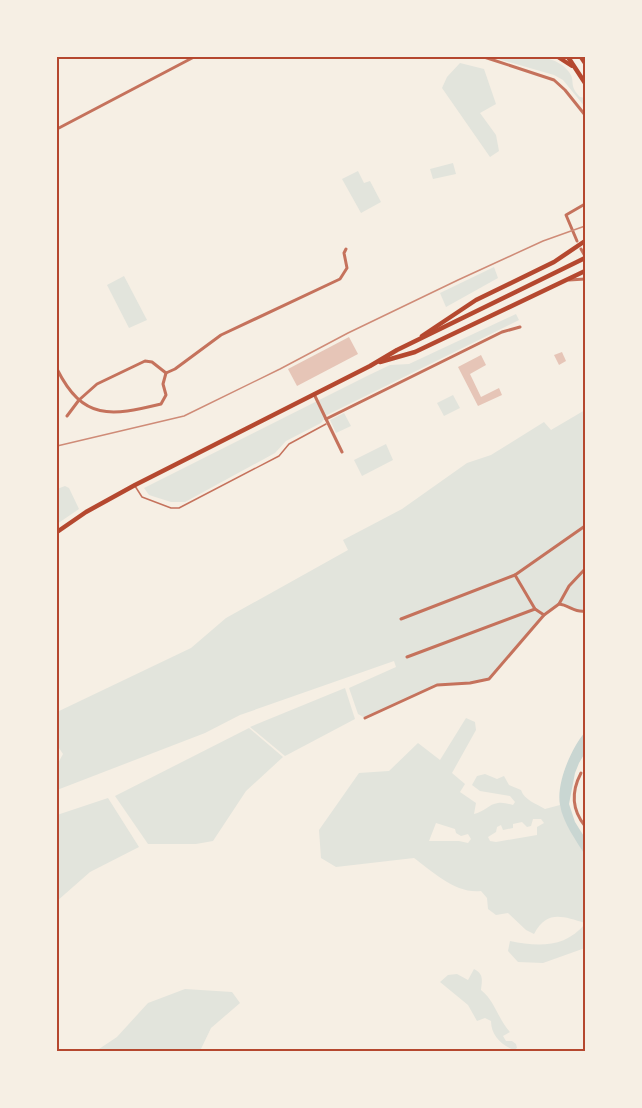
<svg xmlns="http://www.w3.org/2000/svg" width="642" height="1108" font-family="Manrope,sans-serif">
<rect width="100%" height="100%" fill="#f6efe4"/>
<g fill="#e2e4dc" fill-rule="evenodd">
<path d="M491,57c24,0 62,-7 78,15 7,9 -1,13 11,25l5,1v9l-22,-27 -9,-5z"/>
<path d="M460,63l24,6 12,35 -16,9 16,22 3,16 -9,6 -48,-69 5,-11z"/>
<path d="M453,163l3,11 -23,5 -3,-10z"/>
<path d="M358,171l6,12 6,-2 11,21 -20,11 -19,-34z"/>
<path d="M494,267l4,11 -52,29 -6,-14z"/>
<path d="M124,276l23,44 -18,8 -22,-43z"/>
<path d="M516,314l3,6 -192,95 -6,8 -35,18 -11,12 -90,49h-14l-22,-7 -5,-7 223,-112 23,-11 19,-1z"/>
<path d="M453,395l7,13 -16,8 -7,-13z"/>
<path d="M585,410v201l-4,1 -22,-8 -15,11 -55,64 -19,4 -33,2 -72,33 -7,-4 -9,-26 47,-21 -2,-6 -154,54 -35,18 -148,57v-25l6,-11 -6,-9v-33l134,-64 35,-30 122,-68 -5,-10 59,-31 65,-46 24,-8 53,-33 7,8z"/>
<path d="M344,413l7,13 -15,7 -6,-13z"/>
<path d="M386,444l7,16 -31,16 -8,-16z"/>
<path d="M65,486l4,2 10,21 -22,15v-35z"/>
<path d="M345,688l10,31 -70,37 -35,-29z"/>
<path d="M466,718l9,4 1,8 -24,43 13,11 -5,8 16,11 -2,11c10,-2 15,-10 24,-11 5,-1 10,1 15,2l2,-3 -5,-6 -30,-5 -8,-6 5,-9 8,-2 12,5 7,-3 5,9 12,5c3,10 16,14 24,19l15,-4 9,22 16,28v68c-23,-7 -38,-13 -51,11l-8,-4 -18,-17 -12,2 -8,-6 -1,-11 -6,-7c-25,3 -48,-19 -67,-33l-78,9 -15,-9 -2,-28 40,-57 30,-2 29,-28 22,17zM533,819h8l3,4 -7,4v8l-41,7 -6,-1 -2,-4 8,-5 1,-5 4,-2 2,5 10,-2v-4l9,-2 5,5 4,-1zM436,823l19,6 1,4 5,3 7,-2 3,5 -3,4 -9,-2h-30z"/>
<path d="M249,728l34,29 -37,34 -33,50 -17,3h-48l-33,-48z"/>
<path d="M108,798l31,49 -49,25 -33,29v-86z"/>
<path d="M585,924v24l-42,15 -25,-1 -10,-11 2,-10c28,6 55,7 75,-17z"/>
<path d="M474,969c10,5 8,11 7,21 14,11 17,29 29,42l-7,4 3,5h6l4,3 1,4 -3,2c-13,-5 -23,-15 -23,-29l-6,-3 -8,3 -9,-16 -28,-23 8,-7 9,-1 11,6z"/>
<path d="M185,989l47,3 8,11 -29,25 -11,23h-104l21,-14 31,-34z"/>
</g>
<path fill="#c9d6d2" d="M585,732v21l-6,10 -4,10 -6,31 6,18 10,16v17c-9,-15 -22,-32 -25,-50 -4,-22 11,-56 25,-73z"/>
<g fill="#e6c5b7">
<path d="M349,337l9,17 -61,32 -9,-17z"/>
<path d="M562,352l4,9 -7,4 -5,-10z"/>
<path d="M481,355l5,10 -16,9 11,23 18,-9 3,7 -24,11 -20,-39z"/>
</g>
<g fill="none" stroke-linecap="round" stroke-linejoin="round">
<path stroke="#c5725c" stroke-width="1.5" d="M135,486l7,11 29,11h8l100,-52 10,-12 37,-20"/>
<g stroke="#c5725c" stroke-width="3">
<path d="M484,57l70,23 11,10 20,25"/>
<path d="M57,129l137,-72"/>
<path d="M577,241l-11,-26 19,-11"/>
<path d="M581,249l4,7"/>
<path d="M569,280l16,-1"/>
<path d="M57,369c26,52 54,47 104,35l5,-9 -3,-11 3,-11"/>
<path d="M314,394l12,25"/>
<path d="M67,416l12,-16 18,-16 48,-23 7,1 14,11 9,-4 46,-34 119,-56 7,-11 -3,-15 2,-4"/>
<path d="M342,452l-16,-33 176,-87 18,-5"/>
<path d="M515,575l20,34 9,6"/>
<path d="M559,604c10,1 16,9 26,7"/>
<path d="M401,619l114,-44 70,-49"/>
<path d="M407,657l128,-48"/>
<path d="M365,718l72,-33 33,-2 19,-4 55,-64 15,-11 10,-18 16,-17"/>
<path d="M581,773c-10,19 -9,37 4,53"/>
</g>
<path stroke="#b5482f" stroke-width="4" d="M558,57l14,9"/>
<g stroke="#b5482f" stroke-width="4.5">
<path d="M568,57l17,26"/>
<path d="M581,57l4,6"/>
<path d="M422,336l54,-36 78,-38 31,-21"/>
</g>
<g stroke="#b5482f" stroke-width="4.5">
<path d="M380,362l35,-10 170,-81"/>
<path d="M57,532l29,-20 49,-27 235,-119 27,-16 188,-92"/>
</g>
<path stroke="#cf8b77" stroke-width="1.5" d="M57,446l127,-30 96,-47 68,-36 110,-53 85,-39 42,-15"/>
</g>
<rect width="642" height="1108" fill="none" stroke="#f6efe4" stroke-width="117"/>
<rect x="58" y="58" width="526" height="992" fill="none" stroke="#b5482f" stroke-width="2"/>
</svg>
